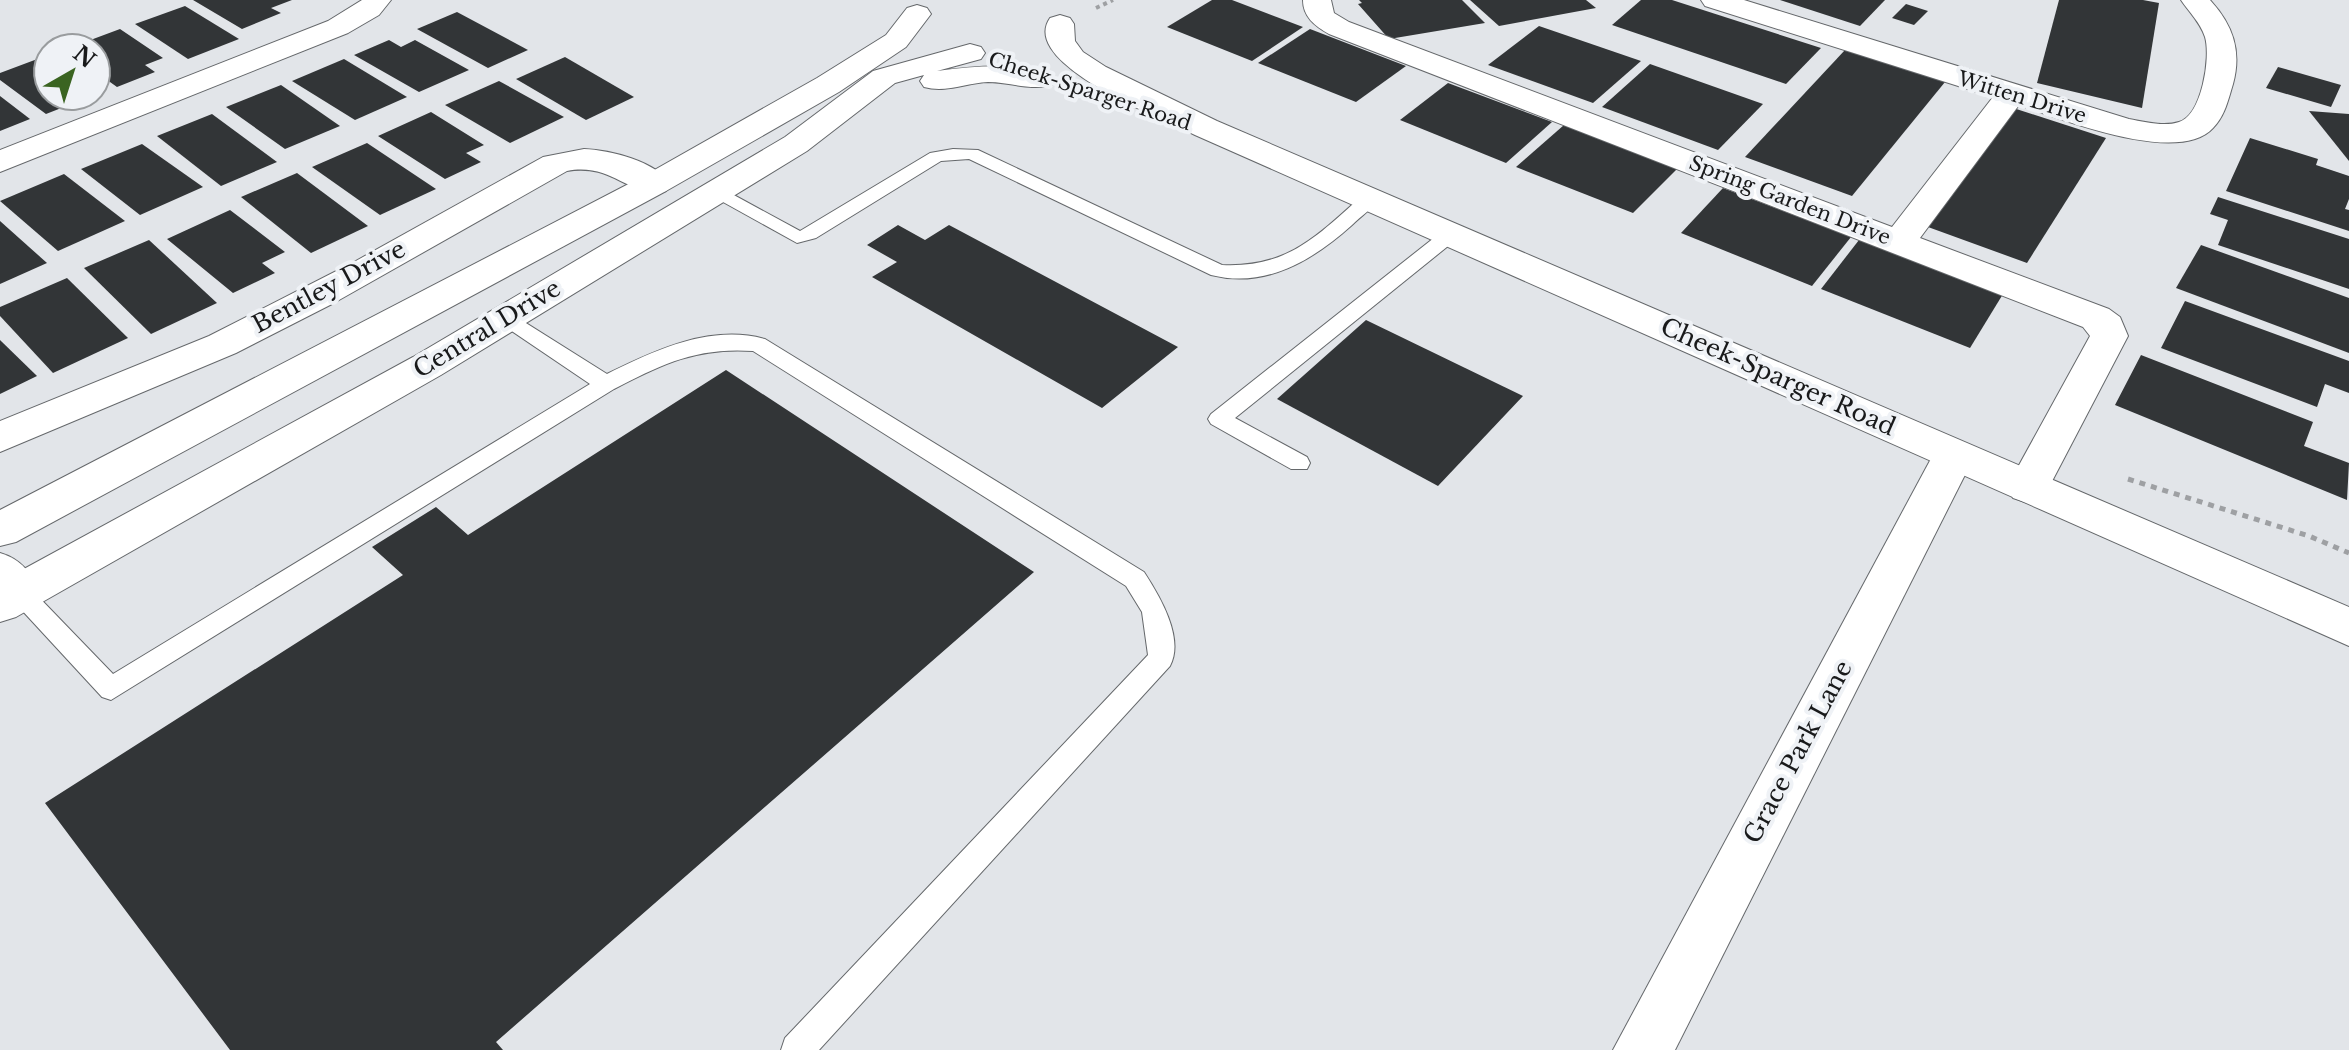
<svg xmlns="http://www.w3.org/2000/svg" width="2349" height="1050" font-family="'Libre Baskerville',serif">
<rect width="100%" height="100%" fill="#e2e5e9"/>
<g fill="#323537">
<path d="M193,0h99l-21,8 10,5 -39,16z"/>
<path d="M1212,0h20l71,27 -51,34 -85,-34z"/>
<path d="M1359,0h103l23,23 -96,16 -31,-35 4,-1z"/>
<path d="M1470,0h116l10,8 -97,18z"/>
<path d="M1641,0h31l149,48 -35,36 -174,-59z"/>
<path d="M1780,0h105l-25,26z"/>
<path d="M2059,0h84l16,3 -17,105 -105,-25z"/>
<path d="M1906,4l22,7 -14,14 -22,-7z"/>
<path d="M185,6l54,33 -51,20 -53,-35z"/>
<path d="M457,12l71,38 -40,18 -71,-39z"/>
<path d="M1539,26l102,35 -48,42 -105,-38z"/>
<path d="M120,29l43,29 -18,7 10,7 -38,15 -21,-15v-24h-27z"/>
<path d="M1310,29l96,37 -50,36 -98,-39z"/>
<path d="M389,40l12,7 14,-7 54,30 -50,22 -65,-37z"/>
<path d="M1845,50l100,32 -93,114 -107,-39z"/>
<path d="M48,55v41h44l-46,18 -46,-34v-7z"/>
<path d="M565,57l69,40 -48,23 -70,-41z"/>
<path d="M344,59l63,38 -52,23 -63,-39z"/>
<path d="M1650,64l113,40 -45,46 -116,-43z"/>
<path d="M2278,67l63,18 -10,22 -65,-19z"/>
<path d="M499,81l65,36 -54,26 -65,-38z"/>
<path d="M1448,83l104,39 -46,41 -106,-43z"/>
<path d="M281,85l59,41 -55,23 -59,-42z"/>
<path d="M0,96l30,23 -30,12z"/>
<path d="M2004,105l102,33 -79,125 -110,-40z"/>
<path d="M2309,111l40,3v47z"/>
<path d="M431,112l53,33 -18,8 15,9 -36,17 -67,-43z"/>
<path d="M212,114l65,48 -56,24 -64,-50z"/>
<path d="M1564,125l114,43 -45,45 -117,-46z"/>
<path d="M2250,138l68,21 -2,6 33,11v23l-4,10 4,1v21l-123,-40z"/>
<path d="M367,143l69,46 -56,26 -68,-48z"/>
<path d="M142,144l61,43 -63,28 -59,-46z"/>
<path d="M297,173l71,53 -57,27 -70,-56z"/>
<path d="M64,174l61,47 -67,30 -58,-50z"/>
<path d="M1723,188l128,49 -39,49 -131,-53z"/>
<path d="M2218,197l131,42v50l-131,-44 10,-25 -18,-6z"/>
<path d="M230,210l55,42 -23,11 13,10 -42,20 -66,-54z"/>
<path d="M0,221l47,42 -47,21z"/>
<path d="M898,225l27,15 24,-15 229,122 -76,61 -230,-131 25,-15 -30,-17z"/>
<path d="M149,240l68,63 -66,31 -67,-66z"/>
<path d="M1859,240l144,54 -33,54 -149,-59z"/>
<path d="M2201,245l148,53v55l-173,-65z"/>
<path d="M67,278l61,60 -75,35 -53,-57v-9z"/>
<path d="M2185,301l164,60v32l-24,-9 -8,23 -156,-59z"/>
<path d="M1366,320l157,76 -85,90 -161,-87z"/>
<path d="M0,340l37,36 -37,18z"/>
<path d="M2141,355l172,67 -9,24 45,17 -2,37 -232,-95z"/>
<path d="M726,370l308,202 -538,470 7,8h-273l-185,-247 358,-228 -31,-28 64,-40 32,28z"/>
</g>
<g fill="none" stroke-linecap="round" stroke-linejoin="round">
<g stroke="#65686b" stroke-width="2">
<g id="lane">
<path d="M953,149l25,1 244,115c66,3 95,-29 141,-70l7,-2 9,6c-7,10 -18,17 -27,26 -39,35 -86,64 -141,50l-242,-116 -28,2 -125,77 -19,5 -92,-51 2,-4h14l79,43 130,-78z"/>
<path d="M1451,228l7,2 3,4 -3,4 -223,180 72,39 3,6 -3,6h-16l-80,-45 -3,-5 3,-5 233,-184z"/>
<path d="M507,311l100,63c48,-24 104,-50 158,-35l379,233c15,23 41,66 26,94l-351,384h-38l4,-12 363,-383 -6,-43 -16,-26 -373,-235c-56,-4 -91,13 -139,38l-503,311 -9,-3 -96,-104 4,-7 9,-3 9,3 85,88 477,-290 -90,-61 -3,-5 3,-5z"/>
</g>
</g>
<g stroke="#65686b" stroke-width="2">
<g id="street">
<path d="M362,0h29l-12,15 -31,18 -348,139v-22l328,-129z"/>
<path d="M1303,0h28l3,13 15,9 543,205 101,-130 -288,-91 -4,-6h43l385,119c16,3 35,8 50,3 23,-7 32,-65 26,-85 -5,-15 -16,-25 -24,-37h29c23,25 32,51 23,84 -5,16 -8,32 -20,44 -35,38 -151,-9 -194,-23l-99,133 189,71 11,8 8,19 -79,151 -6,11 -15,5 -15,-5 -6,-11 83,-151 -7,-9 -754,-293c-14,-8 -26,-17 -26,-34z"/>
<path d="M584,149c26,1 71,12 87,35l-5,7c-35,9 -53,-29 -99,-20l-235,133 -96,49 -236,99v-31l209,-85 145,-74 189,-105z"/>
<path d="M1954,440l15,5 6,10 -300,595h-62l320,-595 6,-10z"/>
<path d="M0,553c21,6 32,21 42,40l-7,13 -16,5 -19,-9z"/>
</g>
</g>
<g stroke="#65686b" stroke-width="2">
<g id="secondary">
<path d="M917,5l10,3 4,6 -25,33 -67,45 -173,99 -650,351 -16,4v-36l642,-333 175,-99 69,-43 21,-27z"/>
<path d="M1060,15l10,3 4,6 1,17 8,11 23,15 111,54 1132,486v39l-1154,-511c-31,-16 -177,-71 -145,-117z"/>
<path d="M970,44l11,3 4,6 -4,6 -44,12c40,-5 76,-8 115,2l4,6 -4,6c-22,6 -42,-3 -64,-3 -22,1 -42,11 -64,5l-4,-6 4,-6 -29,8 -88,68 -366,224 -425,242 -16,5v-40l413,-225 372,-220 88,-66z"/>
</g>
</g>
<path stroke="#9ea0a3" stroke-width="4" stroke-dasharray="4 4" stroke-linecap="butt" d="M1096,8l17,-8"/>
<path stroke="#9ea0a3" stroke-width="5" stroke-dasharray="6 6" stroke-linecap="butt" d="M2128,479l181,57 40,17"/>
<use href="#lane" fill="#fff" fill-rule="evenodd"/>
<use href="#street" fill="#fff" fill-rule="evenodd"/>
<use href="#secondary" fill="#fff" fill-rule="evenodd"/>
</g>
<g text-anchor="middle" stroke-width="8" stroke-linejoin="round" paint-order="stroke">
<g font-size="20" fill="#191a1b" stroke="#eff2f6">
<text transform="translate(1090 91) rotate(18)" y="7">Cheek-Sparger Road</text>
<text transform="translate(2022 97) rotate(17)" y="7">Witten Drive</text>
<text transform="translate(1790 200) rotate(21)" y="7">Spring Garden Drive</text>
</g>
<g font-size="24" fill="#191a1b" stroke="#eff2f6">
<text transform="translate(329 287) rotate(-28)" y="8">Bentley Drive</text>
<text transform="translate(487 329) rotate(-31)" y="8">Central Drive</text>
<text transform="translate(1778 377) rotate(24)" y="8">Cheek-Sparger Road</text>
<text transform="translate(1798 752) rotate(-62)" y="8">Grace Park Lane</text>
</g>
</g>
<g transform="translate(72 72) rotate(39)"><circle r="38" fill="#eff2f6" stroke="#999c9e" stroke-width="2"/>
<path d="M0-6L14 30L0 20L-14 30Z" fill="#3a6421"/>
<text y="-12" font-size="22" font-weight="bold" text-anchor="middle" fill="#191a1b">N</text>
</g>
</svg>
